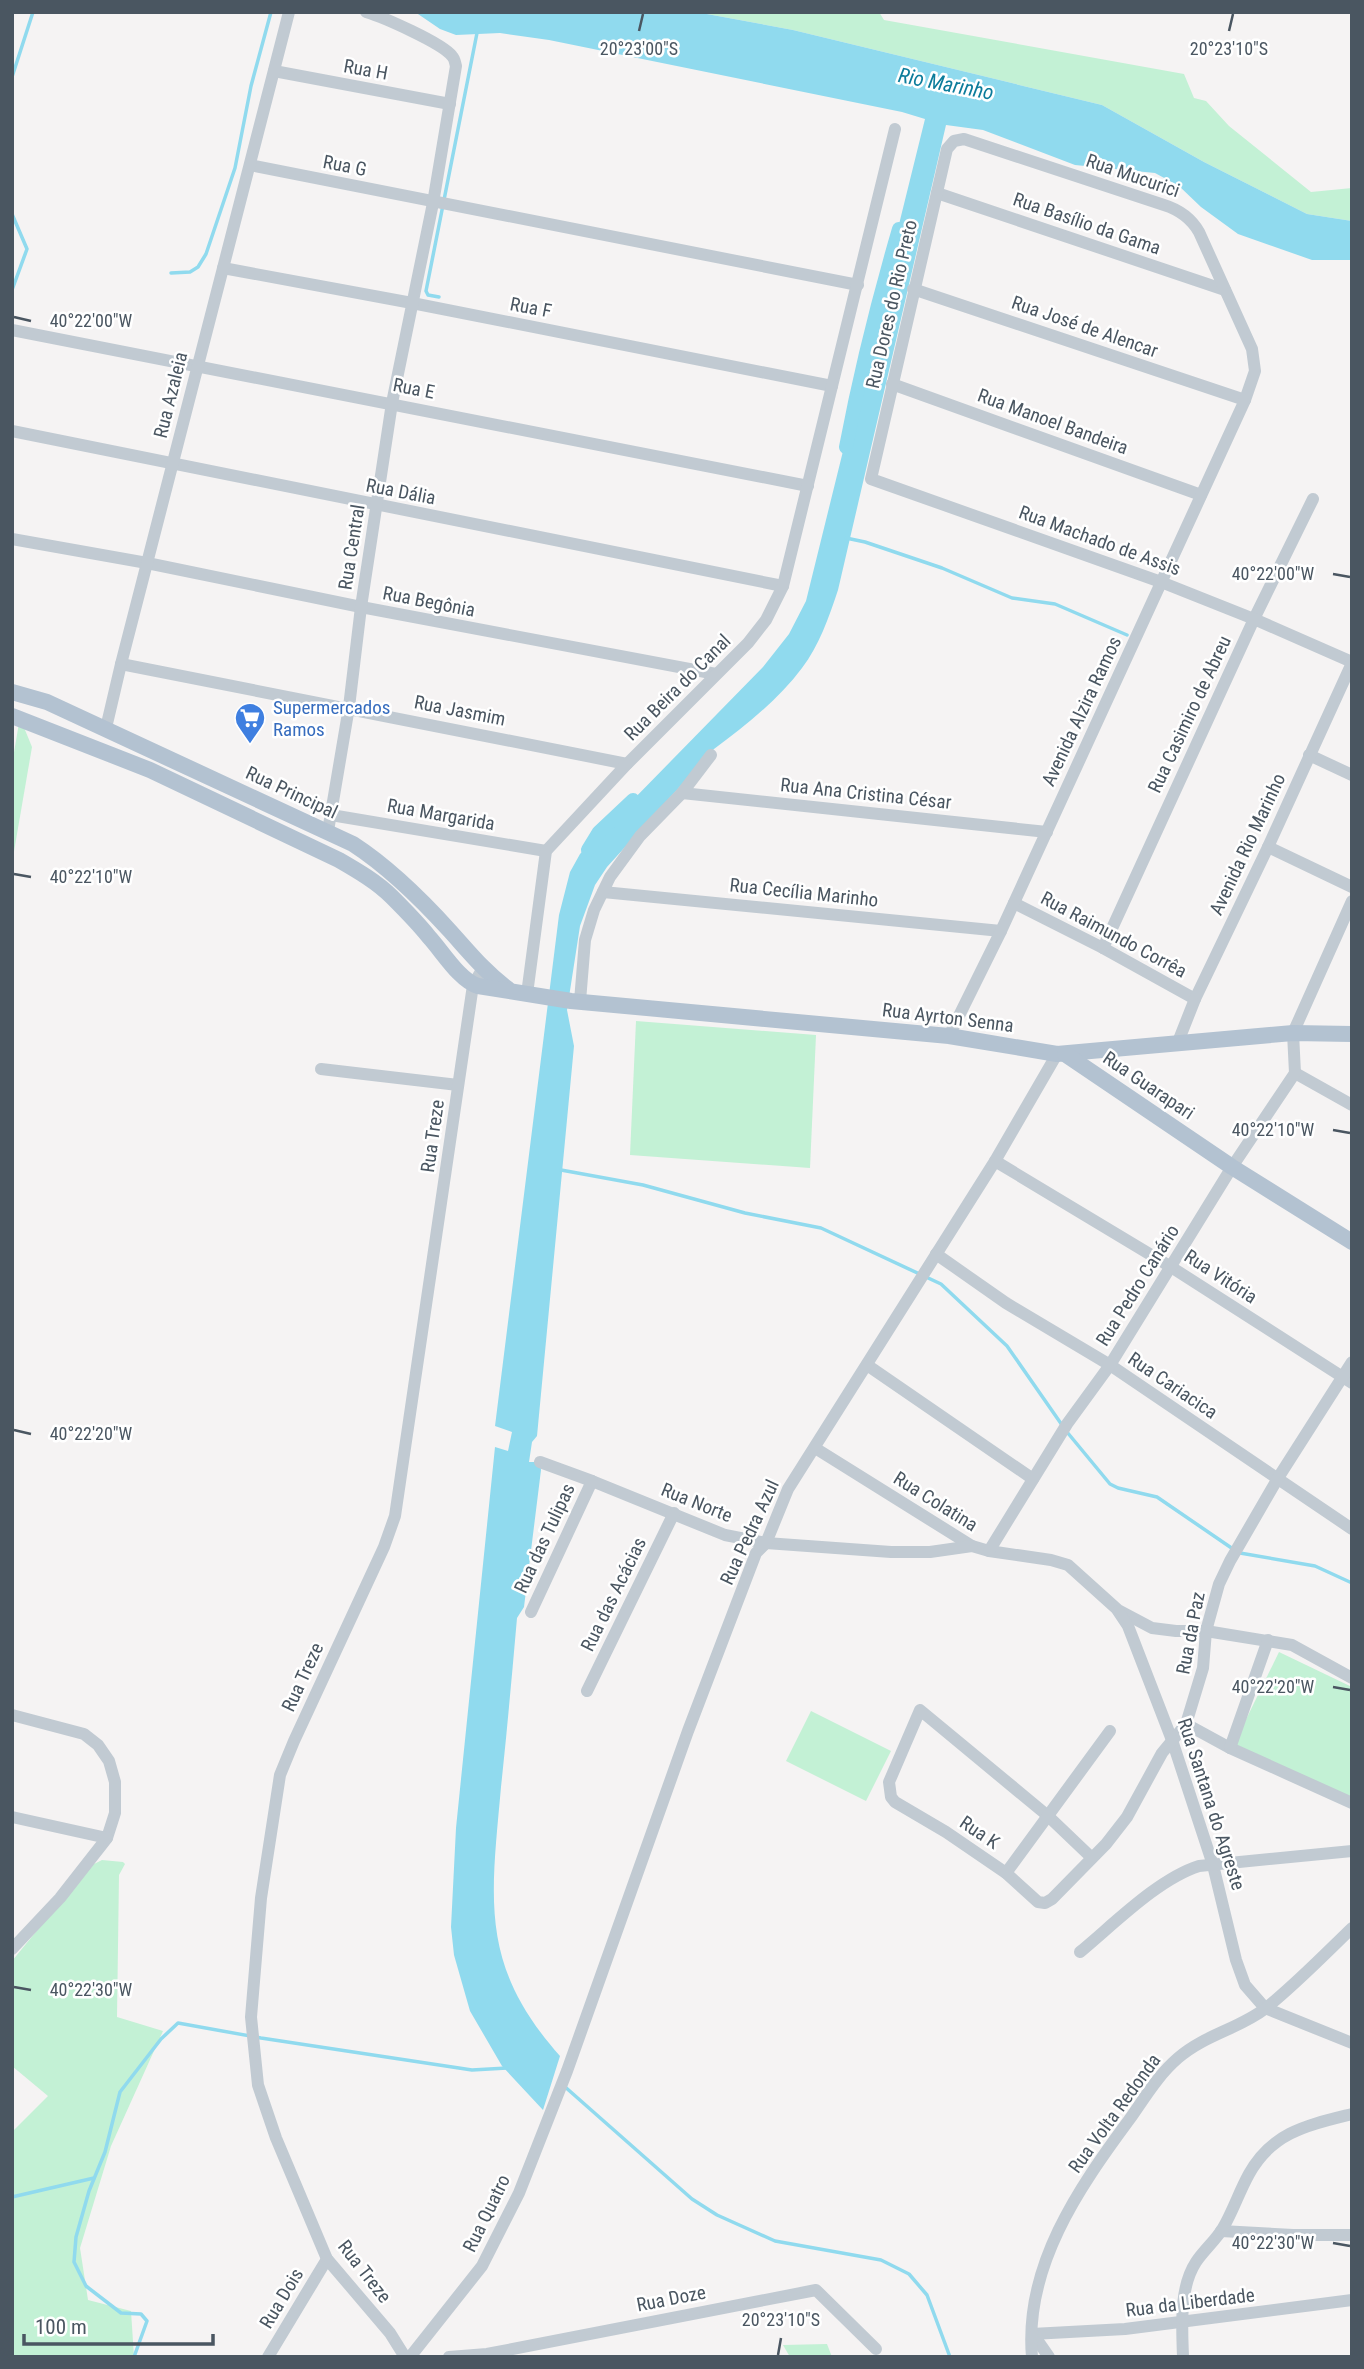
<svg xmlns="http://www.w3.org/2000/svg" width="1364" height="2369" font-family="'Roboto Condensed',sans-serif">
<rect width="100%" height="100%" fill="#f5f3f3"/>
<g fill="#c3f1d5">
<path d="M696,12h183l5,8 300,54 10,24 12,3 23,25 82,66 41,-4v33l-45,-7 -103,-52 -102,-57 -309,-75z"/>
<path d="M19,723l4,2 9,22 -20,116v-99z"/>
<path d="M636,1021l180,14 -6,133 -180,-13z"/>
<path d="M1279,1652l73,35v114l-119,-55z"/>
<path d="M811,1711l80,40 -25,50 -80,-40z"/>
<path d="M102,1860l21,2 2,2 -6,11 -2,142 46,14 -52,115 -31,102 8,52 43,11 3,46h-122v-225l36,-36 -36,-30v-105l78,-95z"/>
<path d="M827,2344l5,13h-42l-7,-12z"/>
</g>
<path fill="#90daee" d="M415,12h281l97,18 309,75 102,57 103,52 45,7v39h-40l-74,-26 -37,-27 -22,-21 -24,-13 -80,-8 -92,-35 -37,-5 -108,465c-9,27 -19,56 -36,78 -24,32 -57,58 -88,81l-107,118 -12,18 -15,41 -13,84 7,36 -37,390 -5,6 -3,20h11l1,8 -17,137 -7,11c-5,57 -10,113 -16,169 -10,113 -22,178 59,269l-17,54 -41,-44 -32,-55 -16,-56 -3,-28 5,-99 39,-381 13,4 4,-19 -17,-6 64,-511 11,-43 10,-18 183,-187 26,-33 17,-33 119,-482 -23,-7 -353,-72 -49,-7 -44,2 -16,-6z"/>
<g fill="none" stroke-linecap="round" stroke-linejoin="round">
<g stroke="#90daee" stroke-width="3.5">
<path d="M12,77l21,-65"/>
<path d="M12,214l15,35 -15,41"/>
<path d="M171,273l19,-1 8,-5 8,-13 29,-86 16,-82 20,-74"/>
<path d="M439,297l-11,-2 -2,-4 51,-258"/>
<path d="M846,538l19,4 77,26 70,30 43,6 72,31"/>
<path d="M561,1170l82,15 102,28 76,15 120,56 66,62 55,79"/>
<path d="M1067,1432l43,52 8,4 39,9 76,52"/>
<path d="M1240,1553l75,13 37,17"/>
<path d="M564,2086l128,113 25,16 58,26 106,19 28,14 18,21 23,62"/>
<path d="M12,2197l82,-19"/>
<path d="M134,2357l13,-36 -6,-7 -20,-1 -35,-27 -12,-24 2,-25 13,-46 16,-39 15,-60 41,-53 17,-16 83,15 211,32 35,-2"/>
</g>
<g stroke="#90daee" stroke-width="14">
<path d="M846,447c14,-74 32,-146 53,-218"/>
<path d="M588,850l11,-18 34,-32"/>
</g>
<g stroke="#c1cad2" stroke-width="12">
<path d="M274,71l176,33"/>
<path d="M250,165l608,120"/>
<path d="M937,193l288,97"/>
<path d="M223,268l189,35 420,83"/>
<path d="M913,289l332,111"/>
<path d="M12,330l796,156"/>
<path d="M892,384l309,111"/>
<path d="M12,431l771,155"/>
<path d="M12,539l135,24 214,44 355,67"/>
<path d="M121,664l506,100"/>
<path d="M106,728l15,-64 168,-652"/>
<path d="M1309,755l43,20"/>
<path d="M682,793l365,39"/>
<path d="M331,815l215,36"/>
<path d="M328,831l21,-124 12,-100 31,-204 41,-200 23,-137c-1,-3 -1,-7 -4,-10 -10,-13 -69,-39 -86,-44"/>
<path d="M1268,847l84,40"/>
<path d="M603,892l398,39"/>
<path d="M1014,903l89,45 92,51"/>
<path d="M1103,948l151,-329 59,-120"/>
<path d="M527,994l19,-143 81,-87 121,-121 18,-23 17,-34 112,-457"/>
<path d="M580,1001l5,-61 9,-30 16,-33 30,-41 42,-43 29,-38"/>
<path d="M949,1036l52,-105 244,-531 10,-29 -3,-22 -53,-117c-8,-14 -19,-22 -35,-27l-200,-66 -10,2 -7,8 -76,330 290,103 93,37 98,43"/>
<path d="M1178,1042l17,-43 73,-152 84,-184"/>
<path d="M321,1069l137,16"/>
<path d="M1295,1073l57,32"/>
<path d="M995,1161l176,106 181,116"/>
<path d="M936,1254l70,49 104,62 242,164"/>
<path d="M867,1365l166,114"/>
<path d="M815,1448l157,98 17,5 62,9 17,5 50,45 34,18 24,3h30l86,14 60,33"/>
<path d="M540,1462l52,19 133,54 41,8 125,9h39l42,-6"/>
<path d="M989,1551l78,-127 43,-59 122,-198 63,-94 -2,-40 59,-132"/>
<path d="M1118,1611l10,15 44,114 41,125 23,95 9,25 20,23 87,35"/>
<path d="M531,1612l61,-131"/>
<path d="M587,1691l87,-178"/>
<path d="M12,1715l72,19 14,11 11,16 6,21v31l-8,25 -47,60 -48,51"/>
<path d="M1186,1724l44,24 122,55"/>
<path d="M1230,1748l38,-108"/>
<path d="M12,1817l95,21"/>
<path d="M1092,1858l-44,-42 -128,-106 -31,72 2,15 4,5 51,30 60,41 32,29 7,1 7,-4 54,-55 21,-27 35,-64 24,-29 17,-56 3,-37 13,-47 11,-23 48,-83 74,-116"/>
<path d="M1006,1873l104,-142"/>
<path d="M1080,1952c34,-28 78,-73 119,-86l153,-15"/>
<path d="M1221,2231l72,4h59"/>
<path d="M1032,2334l93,-5 227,-29"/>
<path d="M1033,2334l16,23"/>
<path d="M268,2357l59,-98"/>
<path d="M405,2357l-15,-24 -63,-74 -51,-121 -18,-53 -7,-68 10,-119 19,-123 14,-34 90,-194 11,-31 78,-531 10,-17"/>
<path d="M410,2357l72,-91 37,-73 48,-122 121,-340 68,-178 10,-10 22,-54 207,-328 62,-107"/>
<path d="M449,2357l38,-3 329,-64 60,59"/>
<path d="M1032,2357c-8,-90 46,-168 97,-237 15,-21 29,-45 49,-62 28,-24 61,-29 88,-50 30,-24 58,-53 86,-80"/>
<path d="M1183,2357c-1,-30 -4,-69 13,-95 8,-12 20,-22 27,-34 10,-17 16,-36 26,-54 23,-42 59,-49 103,-60"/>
</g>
<g stroke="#b3c2d1" stroke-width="16">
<path d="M12,692l35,10 306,142c37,24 68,55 97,87 19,21 35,41 58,58"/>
<path d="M12,716l138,54 189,90c19,11 38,22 53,37 13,13 26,26 37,40 13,14 31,44 49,49l93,15 378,35 108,18 236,-21 59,1"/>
<path d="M1065,1054l167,113 120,75"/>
</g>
</g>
<path fill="none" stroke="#4a5661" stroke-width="2.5" d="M639,31l4,-17M1229,31l4,-17M14,317l17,4M1333,574l17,3M14,874l17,3M1333,1130l17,3M14,1430l17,4M1333,1687l17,3M14,1987l17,3M1333,2243l17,3M778,2355l3,-17"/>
<defs>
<g id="supermarket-pin" transform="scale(1.575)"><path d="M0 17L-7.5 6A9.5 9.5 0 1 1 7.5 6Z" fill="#3f7fe0" stroke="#fff"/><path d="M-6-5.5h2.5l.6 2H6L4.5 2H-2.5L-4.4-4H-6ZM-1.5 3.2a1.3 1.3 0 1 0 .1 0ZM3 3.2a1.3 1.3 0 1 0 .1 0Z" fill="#fff"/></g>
</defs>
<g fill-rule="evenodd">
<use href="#supermarket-pin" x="250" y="718"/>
</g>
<g text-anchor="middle" stroke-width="5" stroke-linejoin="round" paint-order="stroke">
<g font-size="19" fill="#4a5661" stroke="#fff">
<text transform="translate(366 69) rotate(10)" y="7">Rua H</text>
<text transform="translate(345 165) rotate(11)" y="7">Rua G</text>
<text transform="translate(1133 175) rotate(19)" y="7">Rua Mucurici</text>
<text transform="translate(1087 223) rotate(19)" y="7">Rua Basílio da Gama</text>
<text transform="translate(891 304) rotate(-77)" y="7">Rua Dores do Rio Preto</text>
<text transform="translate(531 307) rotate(11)" y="7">Rua F</text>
<text transform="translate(1085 326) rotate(19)" y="7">Rua José de Alencar</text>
<text transform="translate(414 388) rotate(11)" y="7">Rua E</text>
<text transform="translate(170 395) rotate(-76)" y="7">Rua Azaleia</text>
<text transform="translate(1053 421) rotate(20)" y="7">Rua Manoel Bandeira</text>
<text transform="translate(401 491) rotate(11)" y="7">Rua Dália</text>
<text transform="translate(1100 540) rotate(20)" y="7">Rua Machado de Assis</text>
<text transform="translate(351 547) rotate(-81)" y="7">Rua Central</text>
<text transform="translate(429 601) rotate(11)" y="7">Rua Begônia</text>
<text transform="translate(677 687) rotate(-45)" y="7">Rua Beira do Canal</text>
<text transform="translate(460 710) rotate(11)" y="7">Rua Jasmim</text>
<text transform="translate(1081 711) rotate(-65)" y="7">Avenida Alzira Ramos</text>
<text transform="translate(1189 714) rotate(-65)" y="7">Rua Casimiro de Abreu</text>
<text transform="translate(292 792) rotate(25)" y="7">Rua Principal</text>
<text transform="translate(866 793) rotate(6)" y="7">Rua Ana Cristina César</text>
<text transform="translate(441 814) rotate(10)" y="7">Rua Margarida</text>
<text transform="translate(1247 844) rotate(-65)" y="7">Avenida Rio Marinho</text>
<text transform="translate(804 892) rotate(6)" y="7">Rua Cecília Marinho</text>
<text transform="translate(1114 934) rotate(28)" y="7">Rua Raimundo Corrêa</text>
<text transform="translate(948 1017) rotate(7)" y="7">Rua Ayrton Senna</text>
<text transform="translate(1149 1085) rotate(34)" y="7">Rua Guarapari</text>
<text transform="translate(432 1136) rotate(-82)" y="7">Rua Treze</text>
<text transform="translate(1221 1276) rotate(33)" y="7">Rua Vitória</text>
<text transform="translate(1137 1285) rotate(-58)" y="7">Rua Pedro Canário</text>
<text transform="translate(1173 1385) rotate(34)" y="7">Rua Cariacica</text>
<text transform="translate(936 1501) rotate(32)" y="7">Rua Colatina</text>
<text transform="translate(697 1502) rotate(22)" y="7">Rua Norte</text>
<text transform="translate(749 1532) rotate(-65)" y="7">Rua Pedra Azul</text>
<text transform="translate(544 1538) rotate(-65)" y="7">Rua das Tulipas</text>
<text transform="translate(613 1594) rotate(-64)" y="7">Rua das Acácias</text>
<text transform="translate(1190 1633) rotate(-79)" y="7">Rua da Paz</text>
<text transform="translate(302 1677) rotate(-65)" y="7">Rua Treze</text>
<text transform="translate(1212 1804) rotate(72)" y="7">Rua Santana do Agreste</text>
<text transform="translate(980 1832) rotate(34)" y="7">Rua K</text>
<text transform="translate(1114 2113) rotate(-54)" y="7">Rua Volta Redonda</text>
<text transform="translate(486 2213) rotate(-64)" y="7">Rua Quatro</text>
<text transform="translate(365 2271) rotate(52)" y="7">Rua Treze</text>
<text transform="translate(281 2298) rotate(-59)" y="7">Rua Dois</text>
<text transform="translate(671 2298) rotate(-11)" y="7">Rua Doze</text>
<text transform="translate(1190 2302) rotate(-7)" y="7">Rua da Liberdade</text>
</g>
<g font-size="19" fill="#366cbe" stroke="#fff" text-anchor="start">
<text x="273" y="714">Supermercados<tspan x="273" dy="22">Ramos</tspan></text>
</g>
<g font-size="21" font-style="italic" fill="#0c7c9b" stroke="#fff">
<text transform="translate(946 84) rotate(11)" y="7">Rio Marinho</text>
</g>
</g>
<g font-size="18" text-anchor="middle" fill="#4a5661" stroke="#fff" stroke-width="5" stroke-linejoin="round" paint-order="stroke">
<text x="639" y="55">20°23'00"S</text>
<text x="1229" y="55">20°23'10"S</text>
<text x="91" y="327">40°22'00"W</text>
<text x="1273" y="580">40°22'00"W</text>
<text x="91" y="883">40°22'10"W</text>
<text x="1273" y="1136">40°22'10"W</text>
<text x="91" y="1440">40°22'20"W</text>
<text x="1273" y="1693">40°22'20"W</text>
<text x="91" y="1996">40°22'30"W</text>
<text x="1273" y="2249">40°22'30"W</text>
<text x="781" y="2326">20°23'10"S</text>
</g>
<rect width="1364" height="2369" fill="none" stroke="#4a5661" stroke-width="28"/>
<path d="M24 2334v10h189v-10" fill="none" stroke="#4a5661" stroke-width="3.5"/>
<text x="35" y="2334" font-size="21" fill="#4a5661" stroke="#ffffff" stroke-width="5" paint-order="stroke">100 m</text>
</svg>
